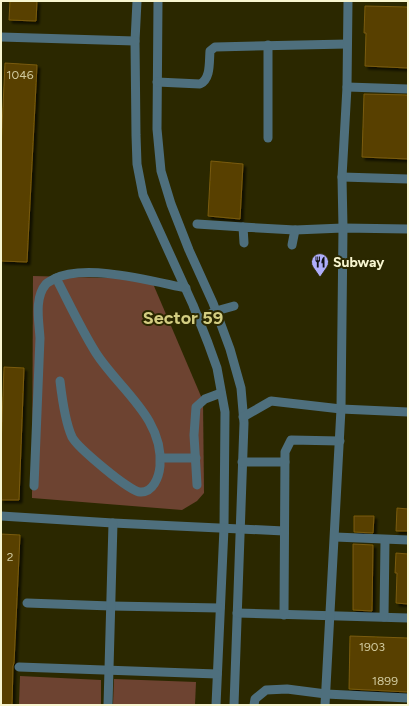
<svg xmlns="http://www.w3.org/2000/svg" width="409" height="706" font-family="Figtree,sans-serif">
<defs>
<filter id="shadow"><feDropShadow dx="3" dy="3" stdDeviation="1" flood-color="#0009"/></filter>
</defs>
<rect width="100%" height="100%" fill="#2b2800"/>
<g fill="#6d4331">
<path d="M33,276l118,3 52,122 1,92 -7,8 -15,9 -150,-12z"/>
<path d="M20,676l81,4v25l-82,-1z"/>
<path d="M114,679l82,3 -1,23h-82z"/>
</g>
<g fill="#584104" stroke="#7a5b0b" filter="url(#shadow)">
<path d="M10,1h27l-1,20 -27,-1z"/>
<path d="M365,6l43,1v61l-43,-2 1,-33h-2z"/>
<path d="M5,63l32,2 -10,197 -26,-1v-113z"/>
<path d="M364,94l44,1v64l-46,-2z"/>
<path d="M211,161l32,3 -3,55 -32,-3z"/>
<path d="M4,367l20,1 -5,132h-18v-53z"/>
<path d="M397,508l11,1v22h-12z"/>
<path d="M354,516h20l-1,17 -19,-1z"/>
<path d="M1,534l19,1 -6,128 -1,3 -1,39h-11z"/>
<path d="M353,544l20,1 -1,66 -19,-1z"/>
<path d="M396,553l12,1v50l-12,-1 1,-30h-2z"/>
<path d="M350,636l58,2v54l-59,-3z"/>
</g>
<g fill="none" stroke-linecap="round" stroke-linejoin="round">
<g stroke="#4e6f7d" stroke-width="9">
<path d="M137,1l-2,40 1,94 1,29 6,31 50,110 15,38 9,25 8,44 -1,116 -8,177"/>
<path d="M158,1l-1,128 4,42 10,33 18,46 24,53 17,46 11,39 3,35 -10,282"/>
<path d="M1,37l134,4"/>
<path d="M268,45v93"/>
<path d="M157,82l43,2c11,-5 9,-22 10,-33l5,-4 132,-3"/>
<path d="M347,87l61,2"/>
<path d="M342,177l66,2"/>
<path d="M197,224l46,3"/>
<path d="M244,243l-1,-16 52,3 48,-2 65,1"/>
<path d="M292,245l3,-15"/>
<path d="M56,278c13,25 25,51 40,75 23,36 68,65 64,113 -1,11 -7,27 -20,26 -10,0 -63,-45 -68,-55 -7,-15 -10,-39 -12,-56"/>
<path d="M199,320l17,-9 18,-5"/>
<path d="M243,417l28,-16 70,8 67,3"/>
<path d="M161,458h35"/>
<path d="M242,462h43"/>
<path d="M197,485l-3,-50 2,-28 9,-8 16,-6"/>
<path d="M34,486l6,-148c-1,-17 -6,-40 6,-54 2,-2 5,-3 8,-5 31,-16 97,2 132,9"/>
<path d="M1,516l112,7 171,8"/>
<path d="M335,537l73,3"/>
<path d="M27,603l84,3 109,2"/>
<path d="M237,613l171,5"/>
<path d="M284,615l1,-163 6,-12 49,1"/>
<path d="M384,617l1,-77"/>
<path d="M19,667l198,7"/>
<path d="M108,705l5,-182"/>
<path d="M254,705l1,-6 11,-9 21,-1 39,5 82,4"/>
<path d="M325,705l16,-296 2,-181 -1,-51 5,-90 1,-86"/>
</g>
</g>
<defs>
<g id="restaurant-pin" transform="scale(0.9)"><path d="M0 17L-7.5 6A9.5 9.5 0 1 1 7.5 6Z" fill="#afaefa" stroke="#2b2800"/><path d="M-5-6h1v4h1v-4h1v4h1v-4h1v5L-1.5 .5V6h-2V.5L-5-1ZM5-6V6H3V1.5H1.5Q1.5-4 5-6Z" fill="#111"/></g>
</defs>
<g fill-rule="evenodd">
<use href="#restaurant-pin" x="320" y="262"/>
</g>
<g text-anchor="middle" stroke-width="4" stroke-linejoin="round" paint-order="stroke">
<g font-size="12" fill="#d0c99d">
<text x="20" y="79">1046</text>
<text x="10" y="561">2</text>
<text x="372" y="651">1903</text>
<text x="385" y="685">1899</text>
</g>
<g font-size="14" font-weight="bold" fill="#f8f6d0" stroke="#2b2800" text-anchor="start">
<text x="333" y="267">Subway</text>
</g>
<g font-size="18" font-weight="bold" fill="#d3cd81" stroke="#2b2800">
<text x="183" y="324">Sector 59</text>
</g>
</g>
<rect width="409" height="706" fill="none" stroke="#f8f6d0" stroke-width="4"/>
</svg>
